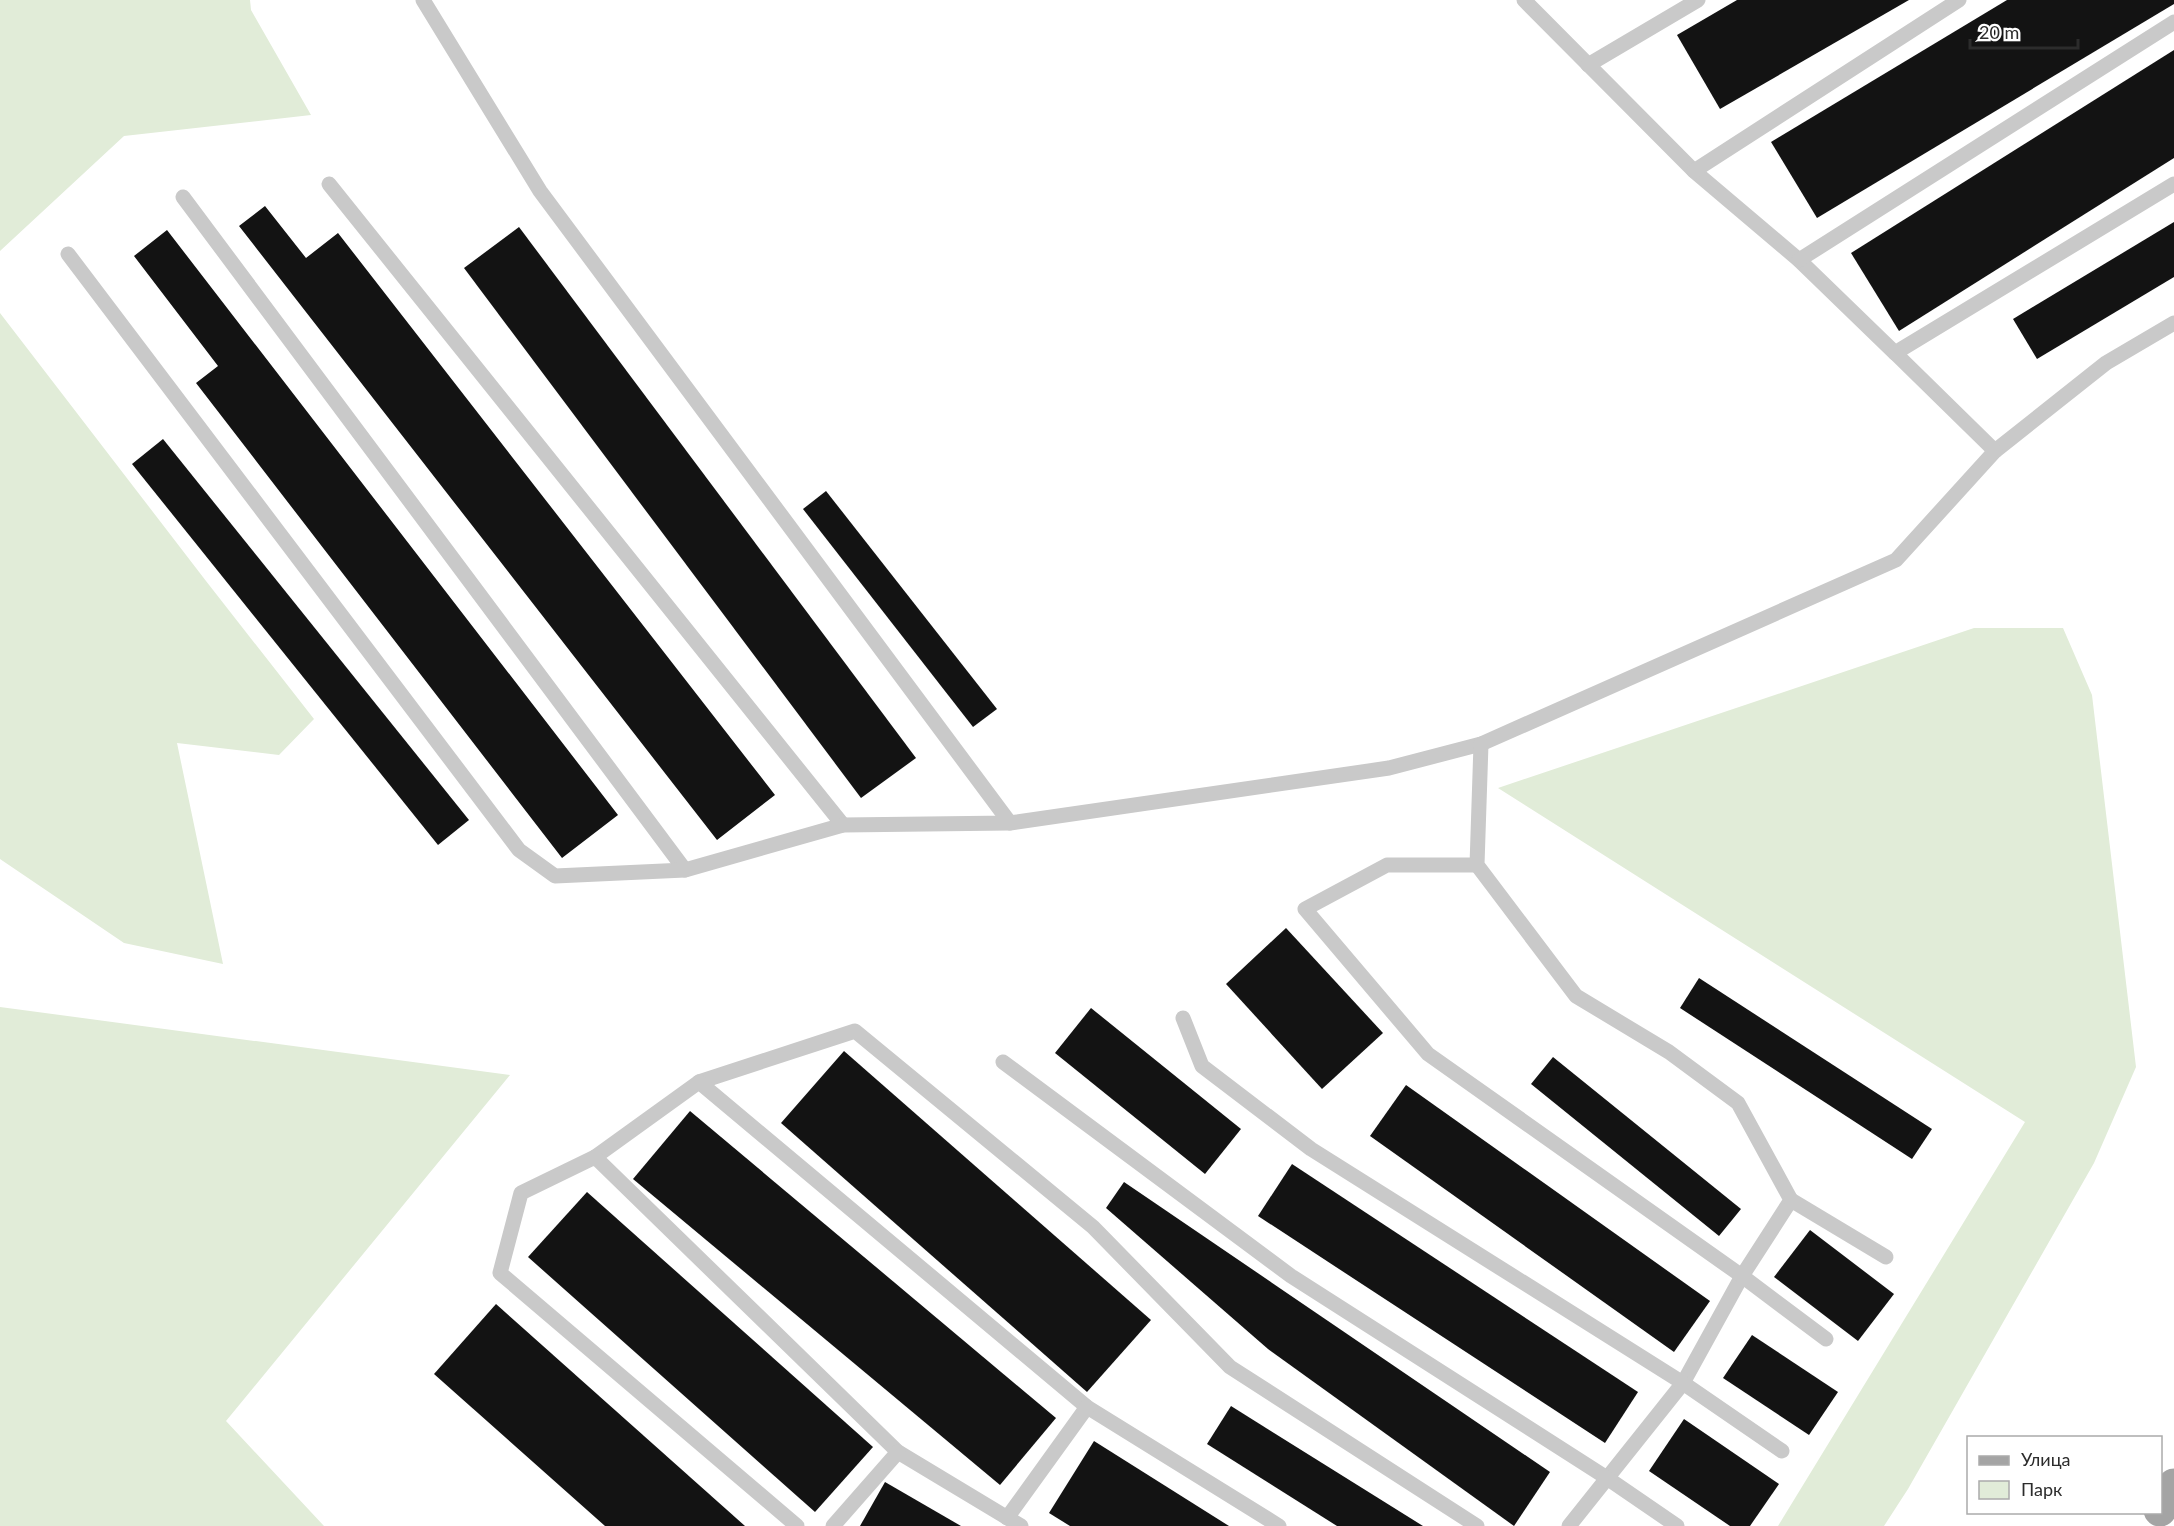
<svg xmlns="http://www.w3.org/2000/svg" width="2174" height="1526" font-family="Lato,sans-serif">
<rect width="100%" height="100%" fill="#fff"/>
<g fill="#e1ecd8">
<path d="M0,0h250l1,10 60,105 -187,21 -124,115z"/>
<path d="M0,313l206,268 108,138 -35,36 -102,-12 46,221 -99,-21 -124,-84z"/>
<path d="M1974,628h89l29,67 44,372 -42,96 -186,326 -24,37h-106l247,-404 -527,-334z"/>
<path d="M0,1007l510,68 -284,346 98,105h-324z"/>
</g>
<g fill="#131313">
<path d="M1737,0h172l-189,109 -43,-74z"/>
<path d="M2007,0h167v4l-357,214 -46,-76z"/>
<path d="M2174,50v108l-275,173 -48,-78z"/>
<path d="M265,206l41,52 32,-25 437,562 -58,45 -478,-614z"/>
<path d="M2174,222v55l-137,82 -24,-40z"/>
<path d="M519,227l397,531 -55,40 -397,-530z"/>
<path d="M167,230l451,585 -56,43 -366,-475 22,-17 -84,-110z"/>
<path d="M163,439l306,381 -31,25 -306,-381z"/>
<path d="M826,491l171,218 -24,18 -170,-218z"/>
<path d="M1286,928l97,105 -61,56 -96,-105z"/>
<path d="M1699,978l233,151 -20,30 -232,-151z"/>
<path d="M1091,1008l150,121 -36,45 -150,-121z"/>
<path d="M844,1051l307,269 -64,72 -306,-269z"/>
<path d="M1553,1057l188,152 -22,27 -188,-152z"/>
<path d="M1406,1085l304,216 -36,51 -304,-216z"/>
<path d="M690,1111l366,307 -56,67 -367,-306z"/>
<path d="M1292,1164l346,228 -33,51 -347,-227z"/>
<path d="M1124,1182l426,290 -36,54 -246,-177 -162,-141z"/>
<path d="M587,1192l286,255 -58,65 -287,-255z"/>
<path d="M1810,1230l84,64 -36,47 -84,-64z"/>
<path d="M496,1304l249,222h-140l-171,-152z"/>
<path d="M1752,1335l86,57 -29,43 -86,-57z"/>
<path d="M1231,1406l192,120h-86l-130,-82z"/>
<path d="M1684,1419l95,65 -29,42h-20l-81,-55z"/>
<path d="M1094,1441l135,85h-159l-21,-13z"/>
<path d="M885,1482l76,44h-101z"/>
</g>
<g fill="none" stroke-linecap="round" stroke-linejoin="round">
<g stroke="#c9c9c9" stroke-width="15">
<path d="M423,0l117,191 470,632"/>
<path d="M1524,0l170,171 105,89 96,93 279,-169"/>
<path d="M1588,65l110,-65"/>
<path d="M1694,171l265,-171"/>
<path d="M329,184l514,641"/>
<path d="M183,197l502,673"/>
<path d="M68,254l451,596 36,26 130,-6 158,-45 167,-2 379,-55 92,-24 415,-184 99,-109 111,-88 68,-40"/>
<path d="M1799,260l375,-238"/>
<path d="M1895,353l100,98"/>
<path d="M1481,744l-4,121 99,131 93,56 69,51 53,97 -49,76 -59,107 -114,143"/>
<path d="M1477,865h-90l-82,44 123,145 314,222 84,63"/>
<path d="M1183,1018l19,48 109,83 372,234 99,68"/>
<path d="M1003,1062l288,214 316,202 70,48"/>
<path d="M699,1082l156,-51 238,196 137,140 247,159"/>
<path d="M595,1157l104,-75 388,325 192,119"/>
<path d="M1791,1200l95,57"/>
<path d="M1007,1518l80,-111"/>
<path d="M797,1526l-297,-253 21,-80 74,-36 303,295 123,74"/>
<path d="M833,1526l65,-74"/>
</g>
<path stroke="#a4a4a4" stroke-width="33" d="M2160,1510l14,-25"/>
</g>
<rect x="1967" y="1436" width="195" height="78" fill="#ffffff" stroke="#ababab" stroke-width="1.5"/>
<rect x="1979" y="1456" width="30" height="9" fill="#a4a4a4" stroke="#ababab" stroke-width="1.5"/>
<text x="2021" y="1466" font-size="18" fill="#2c2c2c">Улица</text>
<rect x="1979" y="1481" width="30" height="18" fill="#e1ecd8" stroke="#ababab" stroke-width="1.5"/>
<text x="2021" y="1496" font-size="18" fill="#2c2c2c">Парк</text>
<path d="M1970 39v9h108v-9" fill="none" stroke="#2c2c2c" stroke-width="3"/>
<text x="1979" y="39" font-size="18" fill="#2c2c2c" stroke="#ffffff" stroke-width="4.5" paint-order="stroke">20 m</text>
</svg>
